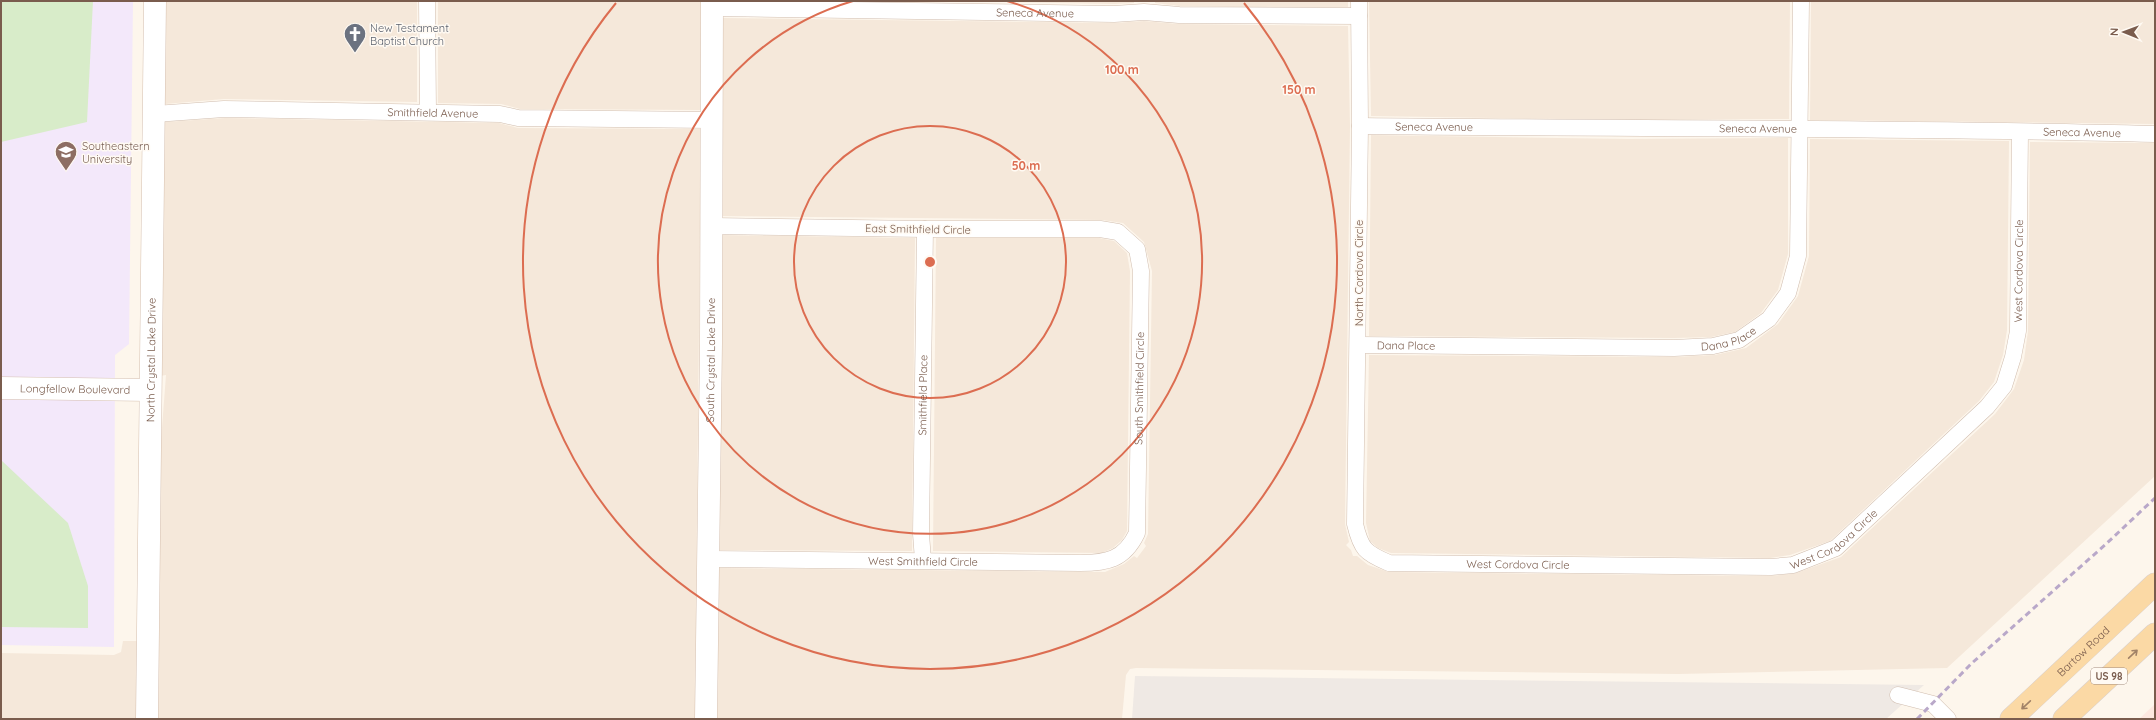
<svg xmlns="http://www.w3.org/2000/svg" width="2156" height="720" font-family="Quicksand,sans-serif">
<rect width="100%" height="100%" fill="#fdf6ec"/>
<g fill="#f5e8da">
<path d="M165,1h252v101l-193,-3 -59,5z"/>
<path d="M438,1h263v109l-181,-1 -19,-5 -63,-1z"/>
<path d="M937,1h197v2l-20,1z"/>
<path d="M1155,1h193v6l-52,1 -117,-2 -24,-3z"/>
<path d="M1369,1h421l-1,118 -161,1 -257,-4z"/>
<path d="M1811,1h344v123l-345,-4z"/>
<path d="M722,18l392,5 30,-2 34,3 170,2 2,100 -5,398 4,18 -3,3 5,5 2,6h4l11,9 21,7 382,4 25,-3 45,-16 154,-143 19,-25 10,-29 4,-29 2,-189 125,1v333l-208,192 -269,6 -542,-6 -6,1 -4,6 -4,44h-405l2,-151 386,4 19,-8 10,-8 3,2 9,-12 -2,-3 4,-9 4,-263 -8,-29 -21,-19 -21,-3 -380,-4z"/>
<path d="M225,118l274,5 19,5 183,1 -6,590h-537l2,-265 6,-79 -6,1 5,-254z"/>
<path d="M1371,135l257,4 160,-1v116l-10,36 -17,23 -26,19 -24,5 -37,1 -305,-2z"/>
<path d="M1810,139l199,2 -2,189 -4,25 -9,27 -15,19 -149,140 -40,14 -20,3 -379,-5 -13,-5 -8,-7 -4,-18 3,-168 305,2 41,-2 31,-7 32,-24 20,-28 11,-40z"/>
<path d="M722,235l193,3 -3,313 -193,-1z"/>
<path d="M936,238h163l15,3 13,12 3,18 -3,260 -5,9 -9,8 -11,5 -169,-2z"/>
<path d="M123,641h15l-1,78h-136v-66l113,2 7,-3z"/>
</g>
<path fill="#fde8e0" d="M2155,704v15h-16z"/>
<path fill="#efe9e4" d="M1135,676l789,9 -38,34h-754z"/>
<path fill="#f3e8fa" d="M1,1h132l-4,343 -14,11 -1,292 -113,-2z"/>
<g fill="#d8ecc9">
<path d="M1,1h92l-6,121 -86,20z"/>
<path d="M1,460l67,63 20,63v42l-87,-1z"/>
</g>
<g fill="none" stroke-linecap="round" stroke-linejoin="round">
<g stroke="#d1beb0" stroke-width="17">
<g id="street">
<path d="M427,1l1,111"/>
<path id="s1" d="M1359,1l1,125 -5,398c6,25 10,29 34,39l382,4 22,-2 43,-17 151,-141 17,-21 9,-29 5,-26 2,-199"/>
<path id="s2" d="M712,8l402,6 30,-2 35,3 180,1"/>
<path id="s3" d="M155,114l69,-5 276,5 18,4 193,2"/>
<path id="s4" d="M1360,126c265,3 530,1 795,8"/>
<path id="s5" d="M1359,345l315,3 39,-2 26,-6 30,-21 19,-26 10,-37 3,-255"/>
<path id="s6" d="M709,559l371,4c27,0 44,-3 57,-30l4,-262 -4,-22 -19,-17 -18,-3h-175l-213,-3"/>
<path id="s7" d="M923,560l-2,-26 4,-305"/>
<path d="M1898,695l35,9 15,15"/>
</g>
</g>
<g stroke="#d6c0b0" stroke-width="23">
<g id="secondary">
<path id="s8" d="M1,388l148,2"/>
<path id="s9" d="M147,719l8,-718"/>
<path id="s10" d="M706,719l5,-376 1,-342"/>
</g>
</g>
<g stroke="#dad1cd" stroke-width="23">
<g id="primary">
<path id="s11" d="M2011,719l144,-135"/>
<path d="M2064,719l91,-85"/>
</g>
</g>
<use href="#street" stroke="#fff" stroke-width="16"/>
<use href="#secondary" stroke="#fff" stroke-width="22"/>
<use href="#primary" stroke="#fbd9a5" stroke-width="22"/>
<path stroke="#b9a8c9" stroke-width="3" stroke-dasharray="6 4" stroke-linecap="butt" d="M1917,719l55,-56 134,-119 49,-46"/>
</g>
<defs><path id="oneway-shaft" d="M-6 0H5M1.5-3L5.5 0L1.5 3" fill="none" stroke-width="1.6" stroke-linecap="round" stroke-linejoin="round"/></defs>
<g stroke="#a18267">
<use href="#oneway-shaft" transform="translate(2133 654) rotate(-43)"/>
<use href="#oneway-shaft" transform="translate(2026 705) rotate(137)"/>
</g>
<g fill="none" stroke="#dc6d51" stroke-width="2">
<circle cx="930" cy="262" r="136"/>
<path d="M1007 1A272 272 0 1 1 853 1"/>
<path d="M1244 3A407 407 0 1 1 616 3"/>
</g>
<defs>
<g id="church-pin" transform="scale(1.15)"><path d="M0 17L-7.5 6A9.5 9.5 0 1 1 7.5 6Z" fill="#6b7280" stroke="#fffaf3"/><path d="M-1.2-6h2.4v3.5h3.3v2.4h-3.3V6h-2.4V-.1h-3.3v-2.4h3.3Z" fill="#fff"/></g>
<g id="university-pin" transform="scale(1.15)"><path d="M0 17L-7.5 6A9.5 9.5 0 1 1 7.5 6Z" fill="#8d6e63" stroke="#fffaf3"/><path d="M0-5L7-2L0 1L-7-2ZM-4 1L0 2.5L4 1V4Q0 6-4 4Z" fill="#fff"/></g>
</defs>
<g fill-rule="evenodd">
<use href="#church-pin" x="355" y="34"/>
<use href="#university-pin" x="66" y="152"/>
</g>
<g text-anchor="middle" stroke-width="3" stroke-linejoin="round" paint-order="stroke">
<rect fill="#fffaf3" stroke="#a28b7f" stroke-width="1" x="2091" y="668" width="36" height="16" rx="3"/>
<g font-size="10" font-weight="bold" fill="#7a5c4d">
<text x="2109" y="680">US 98</text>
</g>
<g font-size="11" fill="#7a5c4d" stroke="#fffaf3">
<text dy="4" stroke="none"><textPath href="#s2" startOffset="323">Seneca Avenue</textPath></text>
<text dy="4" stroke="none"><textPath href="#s3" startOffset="278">Smithfield Avenue</textPath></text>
<text dy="4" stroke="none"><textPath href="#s4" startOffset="74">Seneca Avenue</textPath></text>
<text dy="4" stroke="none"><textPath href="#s4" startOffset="398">Seneca Avenue</textPath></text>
<text dy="4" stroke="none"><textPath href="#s4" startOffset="722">Seneca Avenue</textPath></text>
<text transform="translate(918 229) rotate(1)" y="4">East Smithfield Circle</text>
<text dy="4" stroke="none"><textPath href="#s1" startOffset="1379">West Cordova Circle</textPath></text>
<text transform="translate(1359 273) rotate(-90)" y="4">North Cordova Circle</text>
<text dy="4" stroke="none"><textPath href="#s5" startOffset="371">Dana Place</textPath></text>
<text dy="4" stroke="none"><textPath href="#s5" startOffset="47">Dana Place</textPath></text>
<text dy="4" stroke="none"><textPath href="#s9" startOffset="359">North Crystal Lake Drive</textPath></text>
<text dy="4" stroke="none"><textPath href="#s10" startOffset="359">South Crystal Lake Drive</textPath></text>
<text dy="4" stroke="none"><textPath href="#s6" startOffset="585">South Smithfield Circle</textPath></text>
<text dy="4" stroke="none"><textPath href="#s8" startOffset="74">Longfellow Boulevard</textPath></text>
<text dy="4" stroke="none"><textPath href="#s7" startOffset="165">Smithfield Place</textPath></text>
<text dy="4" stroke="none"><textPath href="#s1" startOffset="1031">West Cordova Circle</textPath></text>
<text dy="4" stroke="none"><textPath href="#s6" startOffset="214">West Smithfield Circle</textPath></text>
<text dy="4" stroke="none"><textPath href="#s1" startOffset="707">West Cordova Circle</textPath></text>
<text dy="4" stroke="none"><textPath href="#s11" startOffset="99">Bartow Road</textPath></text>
</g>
<g font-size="11" fill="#5b616d" stroke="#fffaf3" text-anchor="start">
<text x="370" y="32">New Testament<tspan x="370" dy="13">Baptist Church</tspan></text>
</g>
<g font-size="11" fill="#785e54" stroke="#fffaf3" text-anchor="start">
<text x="82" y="150">Southeastern<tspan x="82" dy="13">University</tspan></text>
</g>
</g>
<circle cx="930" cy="262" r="6" fill="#dc6d51" stroke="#fffaf3" stroke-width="2"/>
<g font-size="12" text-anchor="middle" font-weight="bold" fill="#dc6d51" stroke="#fffaf3" stroke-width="3" stroke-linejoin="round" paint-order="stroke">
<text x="1122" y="74">100 m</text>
<text x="1299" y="94">150 m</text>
<text x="1026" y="170">50 m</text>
</g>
<rect width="2156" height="720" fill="none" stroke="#7a5c4d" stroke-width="4"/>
<g transform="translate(2124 32) rotate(271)" stroke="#fffaf3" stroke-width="3" paint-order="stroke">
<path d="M0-3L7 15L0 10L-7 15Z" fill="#7a5c4d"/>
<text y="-6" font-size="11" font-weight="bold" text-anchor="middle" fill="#7a5c4d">N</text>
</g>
</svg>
